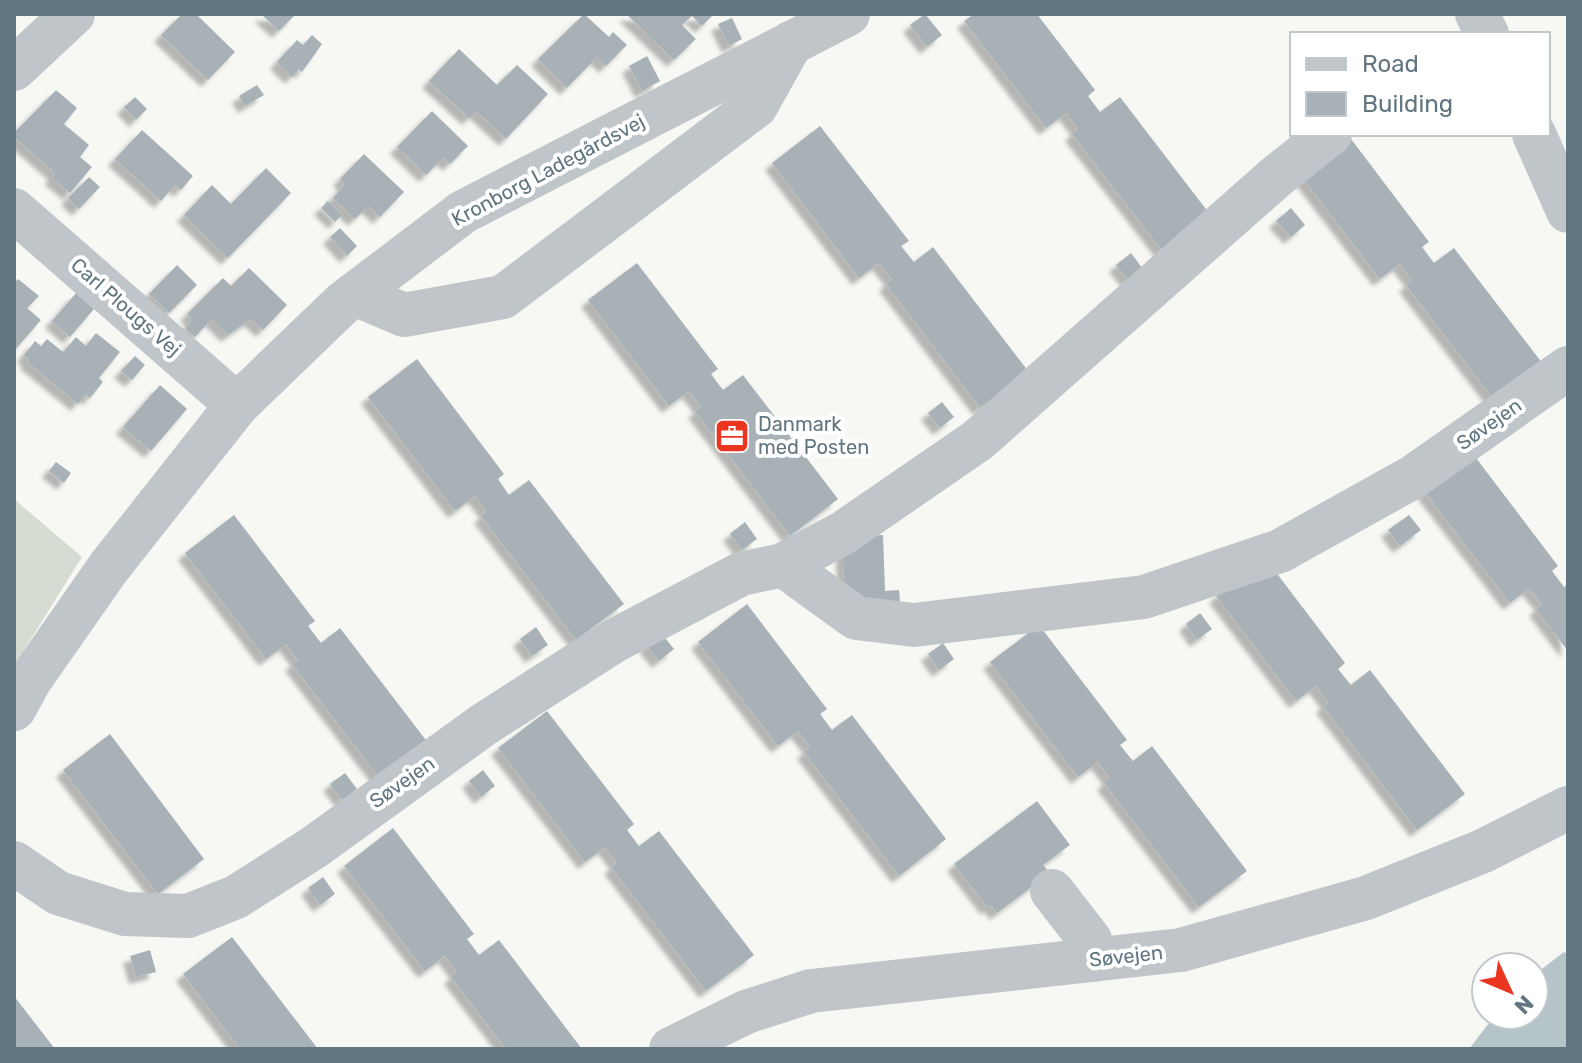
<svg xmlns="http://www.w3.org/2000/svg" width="1582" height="1063" font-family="Rubik,sans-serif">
<defs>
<filter id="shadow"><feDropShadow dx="-7" dy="7" stdDeviation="2" flood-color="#0004"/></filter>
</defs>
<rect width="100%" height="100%" fill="#f7f7f4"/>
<path fill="#d7dcd3" d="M14,499l68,58 -68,109z"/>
<path fill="#b5c5c7" d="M1564,952l4,2v95h-99l26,-34h39v-40z"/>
<g fill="#a7b1b6" filter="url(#shadow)">
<path d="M182,14h14l39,38 -27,28 -47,-45z"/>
<path d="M261,14h35l-17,17z"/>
<path d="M584,14l25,23 4,-5 14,13 -21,21 -9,-9 -30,31 -29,-29z"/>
<path d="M626,14h88l-12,12 -10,-10 -10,9 14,14 -22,21z"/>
<path d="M925,14l17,21 -15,12 -17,-22z"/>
<path d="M974,14h63l58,76 -7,6 12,16 20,-15 95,124 -48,36 -95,-123 6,-5 -12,-16 -20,15 -82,-107z"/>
<path d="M732,18l10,21 -13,7 -11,-22z"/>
<path d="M312,35l10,9 -20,28 -3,-3 -7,8 -15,-15 20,-22 6,5z"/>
<path d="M459,49l38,36 20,-20 31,29 -42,45 -30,-28 -7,7 -40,-37z"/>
<path d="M647,56l13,25 -18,10 -13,-25z"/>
<path d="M257,85l7,10 -19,11 -6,-10z"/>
<path d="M56,90l21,18 -13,16 25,21 -9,12 12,10 -22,26 -18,-15 3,-5 -41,-36v-4z"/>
<path d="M135,97l12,12 -11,11 -12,-13z"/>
<path d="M432,111l36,35 -18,18 -7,-6 -17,17 -29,-28z"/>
<path d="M820,126l89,115 -8,5 13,16 19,-15 95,124 -48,37 -94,-124 6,-5 -13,-16 -20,15 -87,-115z"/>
<path d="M142,130l51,46 -12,14 -6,-5 -14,16 -46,-42z"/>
<path d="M1348,135l81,107 -7,5 12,16 20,-15 95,124 -48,37 -95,-124 6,-5 -12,-16 -20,15 -82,-107z"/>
<path d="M364,154l40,38 -24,25 -12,-11 -13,13 -22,-21 12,-14 -5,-5z"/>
<path d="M266,168l25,25 -63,65 -44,-43 28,-30 19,19z"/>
<path d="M89,177l11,10 -21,22 -11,-11z"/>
<path d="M328,201l14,14 -7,7 -14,-14z"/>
<path d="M1291,208l14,17 -14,12 -15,-16z"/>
<path d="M340,228l17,18 -10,10 -17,-19z"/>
<path d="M1131,253l12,16 -15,11 -12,-15z"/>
<path d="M637,263l81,106 -7,5 12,16 20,-15 95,124 -48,37 -95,-125 6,-4 -12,-16 -20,15 -81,-106z"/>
<path d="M177,265l20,20 -28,28 -20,-19z"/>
<path d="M249,268l38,37 -24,25 -12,-11 -23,16 -16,-16 -17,18 -10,-9 8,-8 -6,-6 36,-36 8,8z"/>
<path d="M18,279l21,17 -12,12 14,12 -27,31v-68z"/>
<path d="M76,293l18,16 -24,28 -18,-16z"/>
<path d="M96,333l24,19 -21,26 4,4 -13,16 -5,-3 -7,9 -51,-42 2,-2 -5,-5 11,-14 6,5 6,-7 16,13 13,-15 10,9z"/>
<path d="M135,356l10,9 -13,15 -11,-9z"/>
<path d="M417,359l87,115 -6,5 11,16 20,-15 95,124 -48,36 -95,-124 6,-4 -12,-16 -20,15 -87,-114z"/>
<path d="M160,385l27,24 -36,42 -28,-24z"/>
<path d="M942,402l12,15 -14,11 -12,-15z"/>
<path d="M1473,454l85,112 -6,5 12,16 4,-3v67l-32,-42 6,-5 -13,-16 -19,15 -86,-112z"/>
<path d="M56,462l15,11 -7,10 -15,-12z"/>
<path d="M234,515l81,106 -7,5 13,17 19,-15 95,124 -48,36 -95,-124 6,-4 -12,-16 -20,15 -81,-106z"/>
<path d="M1409,515l12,15 -21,16 -12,-16z"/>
<path d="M745,522l12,17 -15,11 -12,-16z"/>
<path d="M883,535l2,56 14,-1 1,11h-55l-3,-64z"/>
<path d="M1265,558l80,105 -7,6 13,16 19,-15 95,124 -48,36 -94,-124 5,-4 -12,-16 -20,15 -80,-105z"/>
<path d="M747,604l80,105 -7,5 12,16 20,-15 94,124 -47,37 -95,-124 6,-5 -12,-16 -20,15 -80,-104z"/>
<path d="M1200,613l12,16 -15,11 -11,-16z"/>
<path d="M1039,625l88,115 -7,5 13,16 19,-15 95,125 -48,36 -95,-124 6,-5 -12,-16 -20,15 -88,-115z"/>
<path d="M536,627l12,18 -16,11 -12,-17z"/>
<path d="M661,633l13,16 -15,12 -13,-16z"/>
<path d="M943,643l11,16 -15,11 -11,-16z"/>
<path d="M547,711l87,113 -7,6 12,16 20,-15 95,124 -48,36 -95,-124 6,-4 -12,-16 -20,15 -87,-114z"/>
<path d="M110,734l94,125 -46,35 -95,-124z"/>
<path d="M483,770l12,16 -14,11 -12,-16z"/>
<path d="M345,773l12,16 -15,11 -12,-16z"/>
<path d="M1037,801l33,44 -27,20 7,8 -53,40 -6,-8 -3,3 -34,-44z"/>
<path d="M393,828l81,106 -7,5 12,16 20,-15 83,109h-76l-55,-72 6,-5 -12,-16 -20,15 -81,-105z"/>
<path d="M323,877l12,17 -15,11 -12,-17z"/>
<path d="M232,937l86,112h-78l-57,-75z"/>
<path d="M150,950l6,22 -20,5 -6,-21z"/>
<path d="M14,996l41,53h-41z"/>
</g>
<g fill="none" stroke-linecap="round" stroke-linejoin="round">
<g stroke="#bfc5c8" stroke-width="44">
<path d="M1477,14l10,20"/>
<path d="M14,69l59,-55"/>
<path d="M1534,134l34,77"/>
<path d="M14,210l223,195"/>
<path d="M355,294l49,21 99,-18 253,-191 35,-63"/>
<path d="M783,565l73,53 58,7 230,-28 136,-46 133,-74 155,-109"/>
<path d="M14,709l16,-29 79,-113 128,-162 106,-102 120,-91 385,-198"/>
<path d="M14,863l44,30 67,21 63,2 48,-19 77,-49 170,-123 131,-84 127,-67 42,-9 60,-32 135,-93 299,-264 53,-42"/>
<path d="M1052,891l38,49 2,20"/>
<path d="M671,1049l75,-37 65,-21 370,-41 185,-52 117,-47 85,-43"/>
</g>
</g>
<defs>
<g id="office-square" transform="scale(1.8)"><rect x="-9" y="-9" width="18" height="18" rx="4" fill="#ea3620" stroke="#fff"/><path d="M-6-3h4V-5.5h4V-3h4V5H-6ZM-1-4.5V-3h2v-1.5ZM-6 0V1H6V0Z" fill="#fff"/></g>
</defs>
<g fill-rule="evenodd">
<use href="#office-square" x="732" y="436"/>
</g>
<g text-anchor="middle" stroke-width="8" stroke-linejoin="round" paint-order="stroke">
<g font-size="20" fill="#617680" stroke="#fff">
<text transform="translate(548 170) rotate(-28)" y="7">Kronborg Ladegårdsvej</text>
<text transform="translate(126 307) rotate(41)" y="7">Carl Plougs Vej</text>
<text transform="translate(1489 424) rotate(-35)" y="7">Søvejen</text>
<text transform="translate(402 782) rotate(-35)" y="7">Søvejen</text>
<text transform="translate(1126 956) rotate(-6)" y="7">Søvejen</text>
</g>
<g font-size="20" fill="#617680" stroke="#fff" text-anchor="start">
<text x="758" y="431">Danmark<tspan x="758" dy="23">med Posten</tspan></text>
</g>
</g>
<rect width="1582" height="1063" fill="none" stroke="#617680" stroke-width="32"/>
<rect x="1290" y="32" width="260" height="104" fill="#ffffff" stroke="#c0c8cc" stroke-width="2"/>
<rect x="1306" y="58" width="40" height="12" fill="#bfc5c8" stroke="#c0c8cc" stroke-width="2"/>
<text x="1362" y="72" font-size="24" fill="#617680">Road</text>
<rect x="1306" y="92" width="40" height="24" fill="#a7b1b6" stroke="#c0c8cc" stroke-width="2"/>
<text x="1362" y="112" font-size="24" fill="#617680">Building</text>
<g transform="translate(1510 991) rotate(134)"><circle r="38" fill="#ffffff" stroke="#c0c8cc" stroke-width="2"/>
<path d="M0-6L14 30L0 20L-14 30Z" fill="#ea3620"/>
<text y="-12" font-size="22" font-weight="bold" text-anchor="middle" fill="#617680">N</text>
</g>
</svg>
